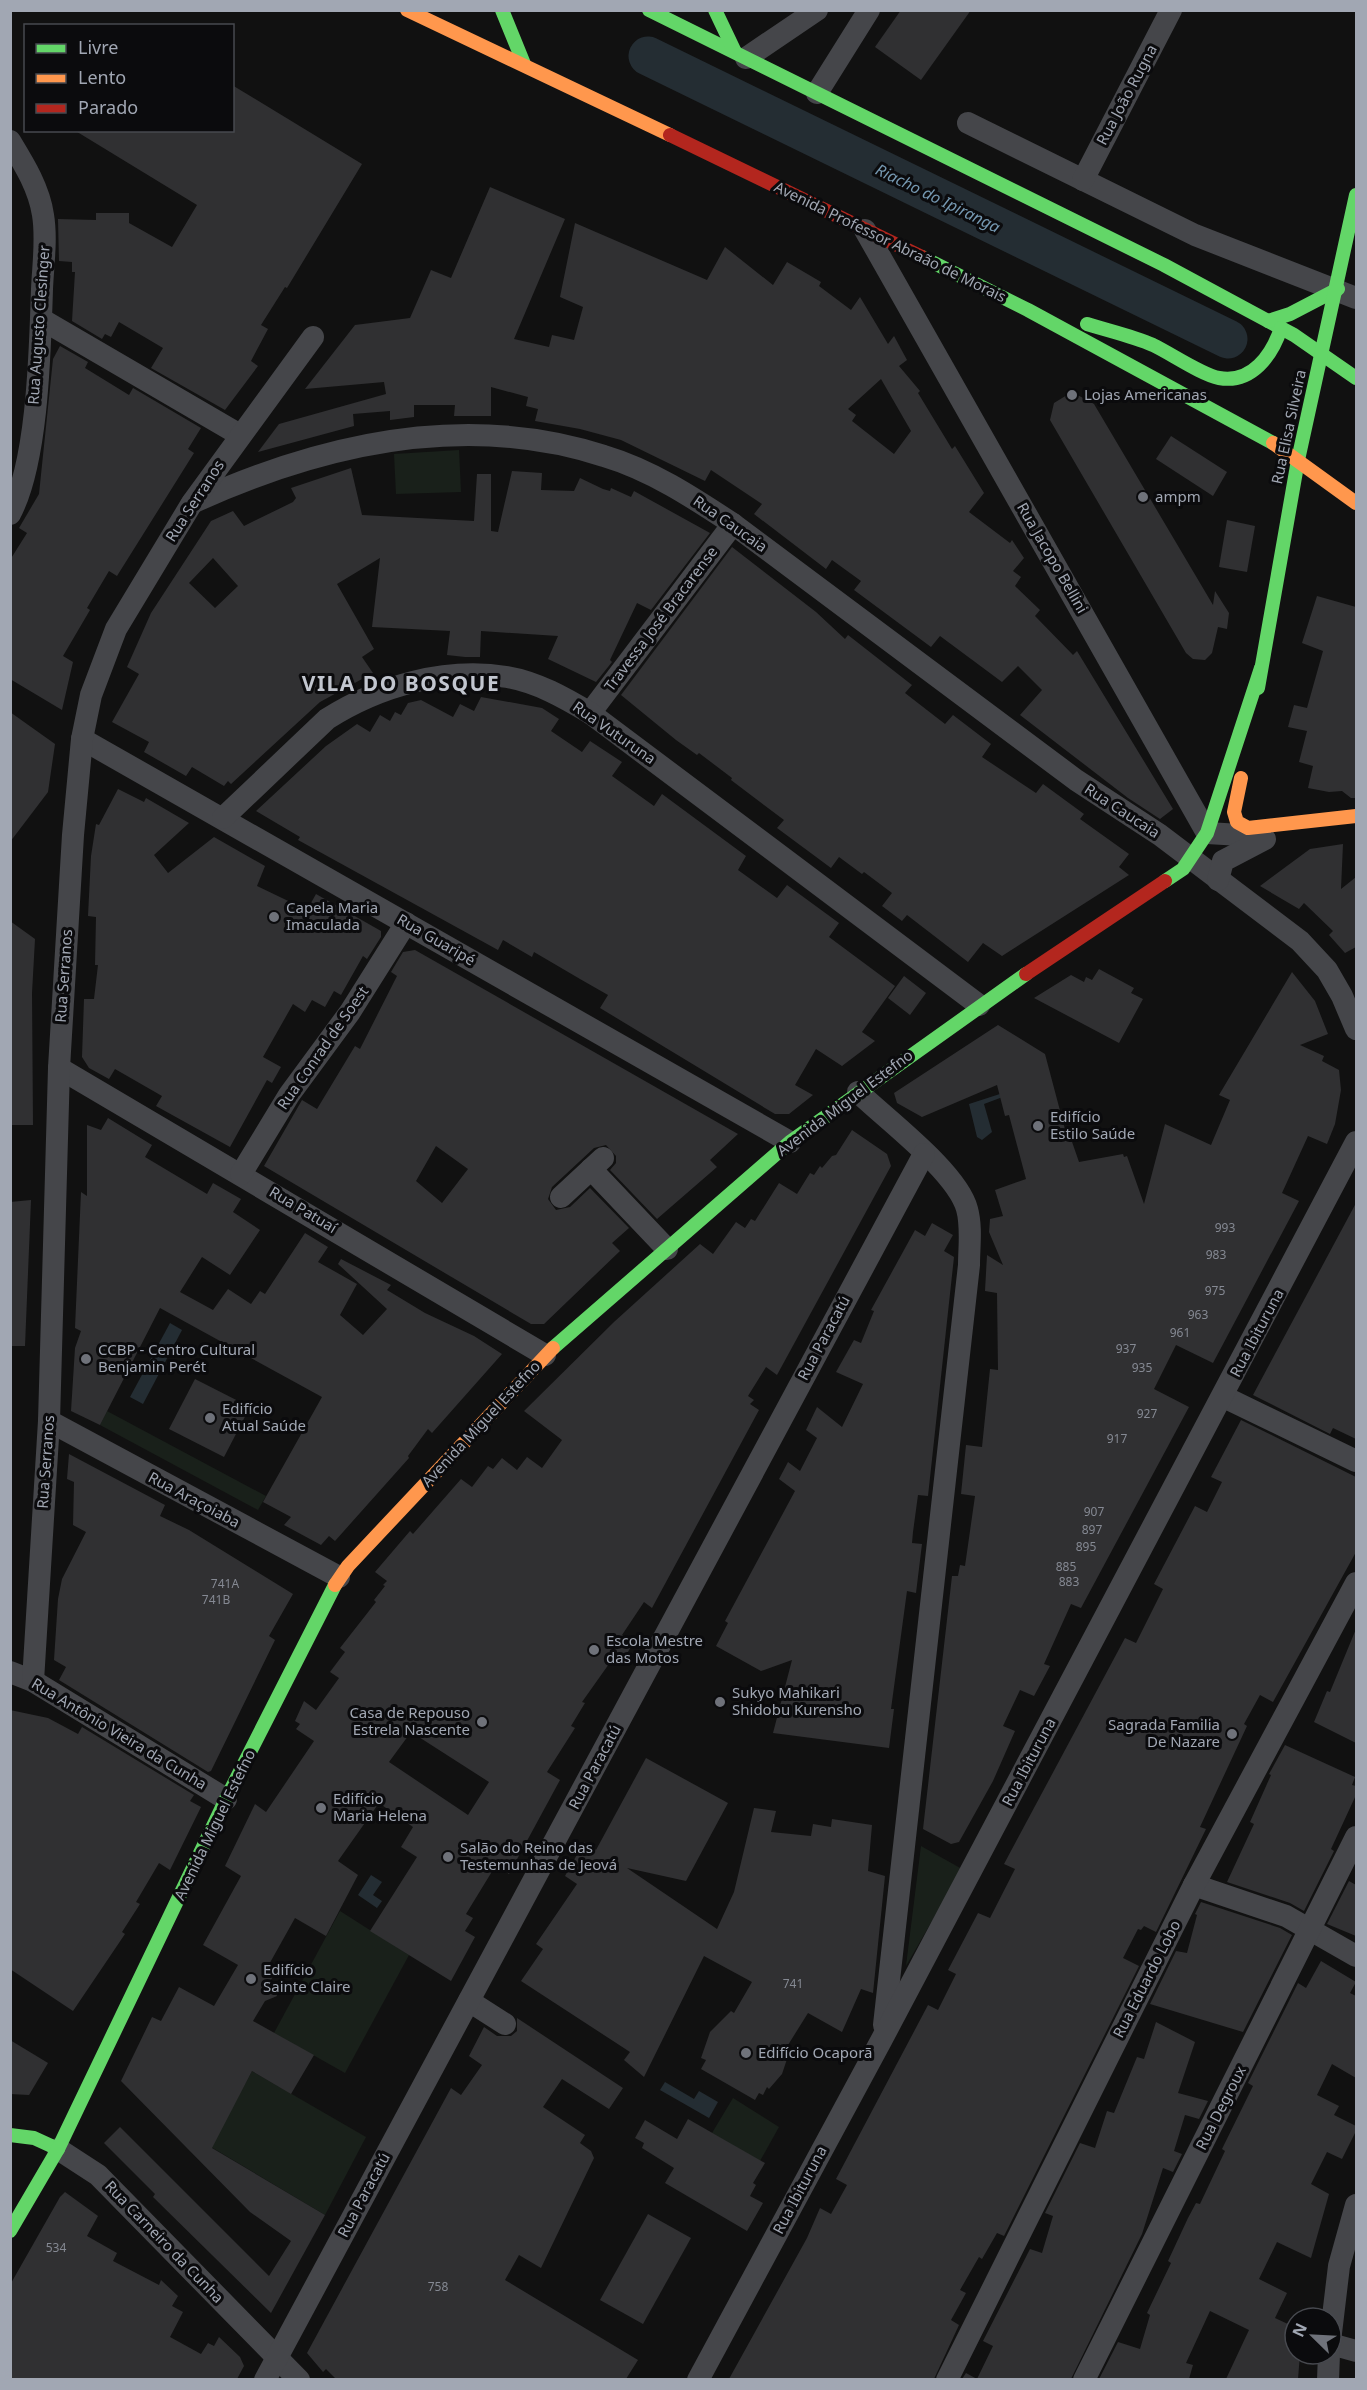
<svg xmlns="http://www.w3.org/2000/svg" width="1367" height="2390" font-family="'Noto Sans',sans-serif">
<rect width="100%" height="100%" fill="#111"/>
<g fill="#19201a">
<path d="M459,450l2,42 -65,2 -2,-40z"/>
<path d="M107,1411l159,85 -8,14 -158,-85z"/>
<path d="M921,1846l41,23 -56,97z"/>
<path d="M340,1911l69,44 -64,118 -71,-40z"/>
<path d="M252,2071l114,66 -41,78 -114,-68z"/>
<path d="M733,2098l46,29 -19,34 -48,-28z"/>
</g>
<g fill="#242d33">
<path d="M1024,1089l-40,15 8,28 -10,8 -5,-3 -8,-33 37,-12z"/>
<path d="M170,1323l12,7 -39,74 -13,-7z"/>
<path d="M371,1875l11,7 -9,13 9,6 -5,7 -19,-13z"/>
<path d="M665,2082l29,17 5,-8 19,11 -9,16 -49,-28z"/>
</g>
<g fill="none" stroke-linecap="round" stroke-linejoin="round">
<path stroke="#242d33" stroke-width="39" d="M648,56l580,283"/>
</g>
<g fill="#303032" fill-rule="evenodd">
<path d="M901,10h70l-50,70 -46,-33z"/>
<path d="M232,85l130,79 -75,124 -2,-1 -24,38 7,4 -17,32 7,5 -33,44 -74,-42 12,-20 -44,-26 -8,15 -6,-3 -3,5 -30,-18 3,-49h-3v-10l-13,-1 -1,-42 38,1v-7h33v10l43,24 25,-42 -123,-75h158z"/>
<path d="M490,187l75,32 -51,120 35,8 3,-12 22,5 9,-33 -23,-10 15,-74 132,57 18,-33 48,38 14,-23 34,20 -2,4 32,24 9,-13 28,47 6,-8 13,24 -8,6 21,25 -2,2 34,56 3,-3 29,47 -15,19 41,31 2,-3 12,18 -11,13 8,6 -6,9 25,24 -5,6 38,39 4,-4 96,158 -13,10 -32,-21 -108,-83 22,-25 -24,-24 -16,16 -62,-46 -9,11 -77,-57 7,-9 -29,-21 -6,9 -72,-55 8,-10 -51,-34 -6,11 -84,-41 -41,-11 -45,-8 3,-12 -12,-3 2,-9 -37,-10v29h-37l1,-11h-41v12l-24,3v-9l-37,3 1,12 -96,26 21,-28 107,-30 -2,-12 -79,7 50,-64 55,-7 21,-48 20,8zM881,379l30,52 -17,23 -42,-33 4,-6 -8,-6z"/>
<path d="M60,346l28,16 -3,6 44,27 4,-7 68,40 -13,21 6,4 -77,123 -8,-5 -22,37 3,2 -27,46 10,6 -11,48 -52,-31v-119l17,-27 -8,-5 20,-34 14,-135z"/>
<path d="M1072,392l22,12 119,201 2,-14 14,22 -2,16 -9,-2 -6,26 -7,7 -12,-1 -7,-6 -136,-233 4,-17z"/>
<path d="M1171,436l56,36 -14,24 -57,-37z"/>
<path d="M351,468l11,47 112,6 3,-47h14v57l7,1 14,-61 30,2 -1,17 33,1 6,-13 23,11 7,2 1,-3 20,9 3,-6 76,42 -59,77 -14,-7 -27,57 2,2 -16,20 -48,-23 10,-23 -77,-5 -1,26h-15l-18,-2 3,-24 -78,-4 8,-69 -43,26 37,65 -12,8 11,16 -53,29 -89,82 -3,-3 -4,5 -32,-19 -6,9 -42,-24 5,-10 -37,-20 27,-48 -12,-7 24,-54 60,-92 22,-10 11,15 49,-24 3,-4 -5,-10zM213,558l25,28 -23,22 -26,-25z"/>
<path d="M1227,520l28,6 -8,46 -28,-5z"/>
<path d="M732,547l84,65 29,27 3,-4 64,50 -7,8 40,31 8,-9 38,29 -9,13 54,36 7,-9 41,30 -4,5 49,35 -10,13 10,8 -127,81 -19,-13 -15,19 -61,-47 -5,6 -20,-15 10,-13 -28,-21 -2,2 -23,-17 -8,11 -54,-40 7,-8 -53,-40 1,-2 -33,-25 -2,2 -21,-15 -55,-45z"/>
<path d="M1317,596l39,11v191h-5l-9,-7 -13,1 -21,-4 5,-22 -14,-4 8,-31 -19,-4 6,-22 13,3 16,-57 -21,-8z"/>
<path d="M481,697l61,11 17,11 -8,12 31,21 8,-11 32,21 -10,14 42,30 8,-12 84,62 -8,14 39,28 10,-13 52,38 -10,14 66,49 -33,46 13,9 -33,25 -26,-17 -21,36 18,10 -24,19h-14l-175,-106 8,-13 -28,-16 -46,-27 -2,5 -29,-17 -5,10 -200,-110 2,-3 -44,-26 70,-65 31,-22 13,8 10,-17 10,6 5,-9 6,3 7,-12 13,-3 32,17 7,-13 14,7z"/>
<path d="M10,712l45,32 -7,48 -38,50z"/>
<path d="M118,789l26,13 2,-4 43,25 -35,32 14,18 46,-36 51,29 -8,20 50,24 9,-16 65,37v6l-14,22 -4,-3 -22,39 -7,-4 -9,16 -13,-7 -7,12 -12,-8 -30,53 18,10 -9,16 -5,-3 -37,67 -74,-41 6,-10 -47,-27 -6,10 -20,-11 -7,-11 2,-58h10l4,-34h-3l1,-48 -8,-1 3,-60 5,-32 3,1z"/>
<path d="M1343,844l-2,45 15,-12v70l-11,6 -16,-18 4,-4 -29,-28 -5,6 -39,-23 50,-37z"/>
<path d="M10,921l25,18 -3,54 1,132h-23z"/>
<path d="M415,950l323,184 -28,26 7,7 -60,52 -47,-49 6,-7v-7l-10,-11 -12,3 -42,39 -4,12 8,11 14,-3 20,-19 39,40 -17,15 8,8 -76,73h-13l-267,-158 38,-66 15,9 38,-63 5,3 37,-73 -6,-4 12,-20zM436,1146l32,23 -26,34 -26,-22z"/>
<path d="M1099,969l35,19 -3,5 12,6 -24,44 -85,-45 37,-23 13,7 2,-5 6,3z"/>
<path d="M1292,972l23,29 13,33 -28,11 24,11 -2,5 17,9 2,20 -6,34 -8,20 -19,-8 -26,57 17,8 -86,162 -37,-18 -22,44 35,18 -108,201 -10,-4 -27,60 6,2 -16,30 -14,-6 -17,36 12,5 -22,50 -34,61 -8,2 -28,-15 29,-253h6l2,-11 5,1 10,-70 -14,-2 5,-49 16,2 8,-78 8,1 -1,-77 -12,-2 2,-36 16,10 -14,-33 1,-13 13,-3 -8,-26 31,-11 -17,-64 -4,1 -8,-31 -75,32 -25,-14 -3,-10 104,-68 47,29 22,83 3,-1 9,26 44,-8 1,3 3,-1 17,48 21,-80 46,21 19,-45 -11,-5z"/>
<path d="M904,976l22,17 -16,22 -22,-17z"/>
<path d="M108,1118l44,27 -7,12 62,37 6,-11 28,16 -8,13 27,18 -30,45 -28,-18 -22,35 33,18 15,-21 23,15 9,-13 5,3 40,-61 23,14 -10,15 39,22 -17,31 23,20 24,-26 -49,-45 3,-5 50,26 -4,5 38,23 49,23 28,18 -70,79 -4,-4 -20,27 1,2 -74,83 -6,-5 -8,9 -37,-20 7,-8 -28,-15 59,-105 -162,-89 -60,117 -29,-14 4,-63 6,-17 -6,-3 6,-136 6,4v-71l14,5z"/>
<path d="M852,1130l35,24 4,12 -114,209 -11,-8 -18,29 6,4 -4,4 9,6 -107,198 -8,-6 -22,33 11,8 -9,16 -8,-5 -34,48 3,1 -14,23 4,2 -28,44 13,8 -51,94 -13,-9 -30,49 7,4 -8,13 10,6 -24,44 -81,-50 47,-74 -16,-10 12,-20 -34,-24 -41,58 20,14 -32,61 -31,-18 -28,50 6,8 -3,6 3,1 4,13 -12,5 -12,20 61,34 -23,39 -39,-23 -40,77 113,67 -54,98 -118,-116 2,-3 -51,-51 16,-16 149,149 22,-35 -41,-29 -129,-131 31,-64 9,4 18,-34 35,19 24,-41 -35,-20 38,-69 -16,-10 30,-62 11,8 48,-71 -18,-12 4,-5 -5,-3 9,-20 12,9 23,-32 -9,-6 15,-20 -5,-4 36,-46 -2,-2 11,-14 -2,-1 4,-4 -12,-9 35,-41 3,3 48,-55 11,8 16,-21 5,3 9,-11 15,12 10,-13 15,11 20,-28 -38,-29 90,-89 86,-78 13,10 23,-32 9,6 6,-9 4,2 24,-38 18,11 13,-21 4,2 6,-9 2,2 10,-12 4,-1zM411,1732l78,50 -21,33 -79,-53z"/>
<path d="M31,1200l-6,146h-15v-144z"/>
<path d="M1356,1203v236l-23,-11 -3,6 -77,-39z"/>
<path d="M932,1223l21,12 -9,16 10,6 -26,239 -10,-1 -5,37 -1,11 10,1 -6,49 -9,-2 -16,118h3l-5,39 -116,-15 19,-73 -31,11 -45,-25 12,-23 -3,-2 70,-130 -16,-12 9,-17 12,9 17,-33 -11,-8 11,-23 25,20 21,-43 -27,-12 18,-32 7,3 13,-32 -3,-1 44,-80 10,6z"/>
<path d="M195,1379l55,28 -26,50 -55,-28z"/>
<path d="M1241,1420l115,57v75l-83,150 -13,-7 -16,29 3,2 -47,101 6,2 -50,103 -12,-6 -3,4 -3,-1 -15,29 16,8 -135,270 -7,-3 -15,26 -3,-2 -19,33 6,3 -15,27 8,5 -25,54h-205l78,-141 13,-30 11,6 16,-29 -11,-6 92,-174 10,5 18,-36 -8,-4 30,-57 12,5 25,-49 -11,-5 121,-226 11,5 27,-54 -9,-5 41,-78 12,6 15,-30 -11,-5z"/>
<path d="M69,1454l96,51 -5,11 29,14 104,64 -24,42 6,4 -64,131 -3,1 -149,-92 7,-13 -12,-7 4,-61 4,-20 24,-47 -13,-7 1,-43 -7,-3z"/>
<path d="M1356,1629v114l-42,-21 13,-31 3,1z"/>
<path d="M10,1710l38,8 30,16 4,-7 112,68 -4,6 11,6 -31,63 -11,-7 -23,39 4,2 -18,28 3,2 -52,77 -63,-42z"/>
<path d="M1285,1745l70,32 -3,8 4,1v9l-25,54 3,2 -30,60 -14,-8 -63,-21 27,-58 -4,-2 21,-47 -2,-1z"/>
<path d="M646,1758l82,45 -42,78 -59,-13 90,61 17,-37 20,-84 22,3 -5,21 40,4 2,-12 18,3 1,-8 40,6 -4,46 17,5 -12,117 -12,-4 -19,43 -34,-19 -20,32 3,2 -9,27 -13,15 -2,-2 -4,8 -4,-2 -4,7 -54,-31 5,-9 -5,-2 9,-26 21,-21 3,2 18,-31 -48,-26 -60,121 -20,-17 6,-8 -109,-71 22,-32 -7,-5 41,-60 -12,-8 19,-34 12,8z"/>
<path d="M1349,1881l7,4v51l-29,-12z"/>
<path d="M1201,1902l79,26 12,7 -49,97 -93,-28 26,-53 11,2 10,-38 -2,-1z"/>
<path d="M1321,1961l35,21 -6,11 6,3v82l-24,-14 -15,31 22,11 -5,9 22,11v5l-14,28 -15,-7 -16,32 18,10 -18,64 -34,-16 -18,37 28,14 -12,25 15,7 -2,24 12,5 -2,25h-72l23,-49 -39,-19 -24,52 7,2 -4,14h-90l19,-37 22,7 10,-34 -3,-2 24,-50 -3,-2 20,-43 8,-15 4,1 25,-53 -3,-2 31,-63 -5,-3 50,-100 8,5z"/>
<path d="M517,2018l106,70 -14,21 -47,-30 -19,28 42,28 -5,8 11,8 3,7 -53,110 -22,-13 -14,25 133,80 -12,19h-290l-10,-10 -3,3 -16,-19 144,-265 10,7 21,-30 -13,-9 15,-29 13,9h14l6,-5z"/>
<path d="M1156,2022l39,20 -17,51 30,8 -9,18 -14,-4 -11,36 8,3 -9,18 -10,-4 -21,66 -71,145h-109l4,-6 11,6 16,-33 -10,-5 47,-92 12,4 11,-37 -8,-3 35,-70 15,5 12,-37 7,2 23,-56 7,2z"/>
<path d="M10,2040l38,23 -19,32 -19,-1z"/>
<path d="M688,2119l77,44 -12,20 3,2 -6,11 13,7 -16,28 -82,-48 9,-15 -32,-20 2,-5 -9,-5 10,-18 32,19z"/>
<path d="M65,2192l33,24 -11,20 30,17 -4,8 46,24 2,-5 17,16 -6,10 11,6 -13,25 31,17 7,-11 6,3 5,-9 21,20 4,9 -7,13h-227v-94l50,-88z"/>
<path d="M648,2214l43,24 -48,86 -43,-24z"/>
</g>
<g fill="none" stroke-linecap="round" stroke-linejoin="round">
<g stroke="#45464a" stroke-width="22">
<path d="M746,58l71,-48"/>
<path d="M817,93l52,-83"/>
<path d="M968,123l227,112 161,63"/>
<path d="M10,141c14,23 29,47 33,74 4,24 0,50 -1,74 -2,60 -4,173 -32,225"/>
<path d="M1083,180l88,-170"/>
<path d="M865,230l342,603 51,3"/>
<path d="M41,319l199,116"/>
<path d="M192,503c129,-59 273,-92 412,-47 47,14 88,41 129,68l343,256 84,55 140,106 27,29 15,26 14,33"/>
<path d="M590,713l143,-189"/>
<path d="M82,739l708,403"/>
<path d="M223,818l104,-99c52,-33 118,-52 180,-42 30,5 58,21 83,36l389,292"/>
<path d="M1218,880l5,-19 42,-22"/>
<path d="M59,1068l486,287"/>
<path d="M858,1092c29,28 99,80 109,117 5,18 2,38 2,56l-85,760"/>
<path d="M591,1169l76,80"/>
<path d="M241,1174l48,-79 61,-83 56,-89"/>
<path d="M561,1197l42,-39"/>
<path d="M1224,1397l132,64"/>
<path d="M49,1421l290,156"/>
<path d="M10,1672l23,9 193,118"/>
<path d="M33,1681l16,-260 10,-353 14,-233 9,-96 9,-44 25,-66 76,-126 121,-166"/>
<path d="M1194,1885l92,31 70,40"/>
<path d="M469,2001l36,23"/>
<path d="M58,2149l40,26 201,205"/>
<path d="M1331,2333l8,-67 17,-61"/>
<path d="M1331,2344l25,7"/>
<path d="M265,2380l659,-1226"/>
<path d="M698,2380l184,-341 474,-897"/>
<path d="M947,2380l247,-495 162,-302"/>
<path d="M1084,2380l272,-543"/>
<path d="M1328,2380l1,-26"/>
</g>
<g stroke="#63d668" stroke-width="14">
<path d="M502,10l22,54"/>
<path d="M649,10l515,255 130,70 62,43"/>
<path d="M715,10l20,42"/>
<path d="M922,257l106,53 245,133"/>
<path d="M1268,321l22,-7 48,-25"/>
<path d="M1087,324c22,7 45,12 66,21 17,8 49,30 66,33 33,6 53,-23 62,-50"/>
<path d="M1258,688l40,-228 58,-265"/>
<path d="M1165,881l18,-12 24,-36 54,-165"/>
<path d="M553,1348l237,-206 236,-168"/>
<path d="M10,2135l24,3 24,11"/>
<path d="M10,2231l48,-82 168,-350 109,-214"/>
</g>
<g stroke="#ff974d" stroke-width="14">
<path d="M407,10l263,125"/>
<path d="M1273,443l83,60"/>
<path d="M1241,778l-7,34 3,10 11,6 108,-12"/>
<path d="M335,1585l13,-19 205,-218"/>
</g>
<g stroke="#b3261e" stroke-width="14">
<path d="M670,135l252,122"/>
<path d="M1026,974l139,-93"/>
</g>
</g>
<g fill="#6f727a" stroke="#0b0b0d" stroke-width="2">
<circle cx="1072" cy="395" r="6"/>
<circle cx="1143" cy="497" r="6"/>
<circle cx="274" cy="917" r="6"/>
<circle cx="1038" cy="1126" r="6"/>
<circle cx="86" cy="1359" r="6"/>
<circle cx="210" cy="1418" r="6"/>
<circle cx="594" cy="1650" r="6"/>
<circle cx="720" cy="1702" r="6"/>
<circle cx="482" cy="1722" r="6"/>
<circle cx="1232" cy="1734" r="6"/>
<circle cx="321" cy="1808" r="6"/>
<circle cx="448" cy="1857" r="6"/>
<circle cx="251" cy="1979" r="6"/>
<circle cx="746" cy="2053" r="6"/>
</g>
<g text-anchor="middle" stroke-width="6" stroke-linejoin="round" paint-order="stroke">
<g font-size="12" fill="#858993">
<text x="1225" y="1232">993</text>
<text x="1216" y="1259">983</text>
<text x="1215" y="1295">975</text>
<text x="1198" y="1319">963</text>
<text x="1180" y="1337">961</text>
<text x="1126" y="1353">937</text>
<text x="1142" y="1372">935</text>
<text x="1147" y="1418">927</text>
<text x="1117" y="1443">917</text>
<text x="1094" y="1516">907</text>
<text x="1092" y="1534">897</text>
<text x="1086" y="1551">895</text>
<text x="1066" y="1571">885</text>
<text x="1069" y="1586">883</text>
<text x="225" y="1588">741A</text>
<text x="216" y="1604">741B</text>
<text x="793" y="1988">741</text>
<text x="56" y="2252">534</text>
<text x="438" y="2291">758</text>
</g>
<g font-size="15" fill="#a1a7b3" stroke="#0b0b0d">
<text transform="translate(1127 95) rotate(-62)" y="5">Rua João Rugna</text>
<text transform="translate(890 242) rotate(26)" y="5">Avenida Professor Abraão de Morais</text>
<text transform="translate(39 325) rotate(-86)" y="5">Rua Augusto Clesinger</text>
<text transform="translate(1289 427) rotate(-78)" y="5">Rua Elisa Silveira</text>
<text transform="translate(195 501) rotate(-57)" y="5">Rua Serranos</text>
<text transform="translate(730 524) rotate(35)" y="5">Rua Caucaia</text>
<text transform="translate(1052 558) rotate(60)" y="5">Rua Jacopo Bellini</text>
<text transform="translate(661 619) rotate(-53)" y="5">Travessa José Bracarense</text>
<text transform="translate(614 733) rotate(35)" y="5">Rua Vuturuna</text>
<text transform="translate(1122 811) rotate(33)" y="5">Rua Caucaia</text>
<text transform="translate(436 940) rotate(30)" y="5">Rua Guaripé</text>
<text transform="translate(64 976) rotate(-86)" y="5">Rua Serranos</text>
<text transform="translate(323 1048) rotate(-55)" y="5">Rua Conrad de Soest</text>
<text transform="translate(845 1103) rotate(-37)" y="5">Avenida Miguel Estefno</text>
<text transform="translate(303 1210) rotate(31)" y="5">Rua Patuaí</text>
<text transform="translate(1257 1333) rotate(-62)" y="5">Rua Ibituruna</text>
<text transform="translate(824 1338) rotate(-62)" y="5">Rua Paracatú</text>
<text transform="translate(481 1424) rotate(-47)" y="5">Avenida Miguel Estefno</text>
<text transform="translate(46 1462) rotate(-86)" y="5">Rua Serranos</text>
<text transform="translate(194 1500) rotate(28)" y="5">Rua Araçoiaba</text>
<text transform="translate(119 1734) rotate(31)" y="5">Rua Antônio Vieira da Cunha</text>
<text transform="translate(1029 1762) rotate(-62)" y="5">Rua Ibituruna</text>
<text transform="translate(595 1767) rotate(-62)" y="5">Rua Paracatú</text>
<text transform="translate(215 1825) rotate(-64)" y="5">Avenida Miguel Estefno</text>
<text transform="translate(1147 1979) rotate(-63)" y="5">Rua Eduardo Lobo</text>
<text transform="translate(1221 2108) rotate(-63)" y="5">Rua Degroux</text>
<text transform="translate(800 2190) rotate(-62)" y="5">Rua Ibituruna</text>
<text transform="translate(364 2195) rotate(-62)" y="5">Rua Paracatú</text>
<text transform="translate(164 2242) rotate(46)" y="5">Rua Carneiro da Cunha</text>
</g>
<g font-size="15" fill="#a1a7b3" stroke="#0b0b0d" text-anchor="start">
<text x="1084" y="400">Lojas Americanas</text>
<text x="1155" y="502">ampm</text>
<text x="286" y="913">Capela Maria<tspan x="286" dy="17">Imaculada</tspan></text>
<text x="1050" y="1122">Edifício<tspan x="1050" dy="17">Estilo Saúde</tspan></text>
<text x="98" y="1355">CCBP - Centro Cultural<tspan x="98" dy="17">Benjamin Perét</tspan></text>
<text x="222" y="1414">Edifício<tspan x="222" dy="17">Atual Saúde</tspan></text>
<text x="606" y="1646">Escola Mestre<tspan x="606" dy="17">das Motos</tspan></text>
<text x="732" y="1698">Sukyo Mahikari<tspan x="732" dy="17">Shidobu Kurensho</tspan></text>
<text x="470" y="1718" text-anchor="end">Casa de Repouso<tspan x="470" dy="17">Estrela Nascente</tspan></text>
<text x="1220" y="1730" text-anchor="end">Sagrada Familia<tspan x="1220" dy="17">De Nazare</tspan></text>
<text x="333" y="1804">Edifício<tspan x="333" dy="17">Maria Helena</tspan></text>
<text x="460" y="1853">Salão do Reino das<tspan x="460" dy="17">Testemunhas de Jeová</tspan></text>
<text x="263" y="1975">Edifício<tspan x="263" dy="17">Sainte Claire</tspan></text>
<text x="758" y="2058">Edifício Ocaporã</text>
</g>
<g font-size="16" font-style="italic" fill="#7598b1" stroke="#0b0b0d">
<text transform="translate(938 198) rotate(26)" y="6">Riacho do Ipiranga</text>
</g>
<g font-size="21" font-weight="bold" letter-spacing="1.5" fill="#c2c6cf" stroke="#0b0b0d">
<text x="401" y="691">VILA DO BOSQUE</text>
</g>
</g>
<rect width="1367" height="2390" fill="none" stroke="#a1a7b3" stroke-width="24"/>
<rect x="24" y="24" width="210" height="108" fill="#0b0b0d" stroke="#47494f" stroke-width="1.5"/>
<rect x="36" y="44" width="30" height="9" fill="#63d668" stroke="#47494f" stroke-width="1.5"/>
<text x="78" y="54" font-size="18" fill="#a1a7b3">Livre</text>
<rect x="36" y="74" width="30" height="9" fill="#ff974d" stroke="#47494f" stroke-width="1.5"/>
<text x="78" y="84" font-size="18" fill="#a1a7b3">Lento</text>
<rect x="36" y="104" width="30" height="9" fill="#b3261e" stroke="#47494f" stroke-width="1.5"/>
<text x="78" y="114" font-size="18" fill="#a1a7b3">Parado</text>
<g transform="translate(1313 2336) rotate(294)"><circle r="28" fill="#0b0b0d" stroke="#47494f" stroke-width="1.5"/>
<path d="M0-4.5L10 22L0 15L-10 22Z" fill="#6f727a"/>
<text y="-9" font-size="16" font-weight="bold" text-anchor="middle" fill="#a1a7b3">N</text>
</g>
</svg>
